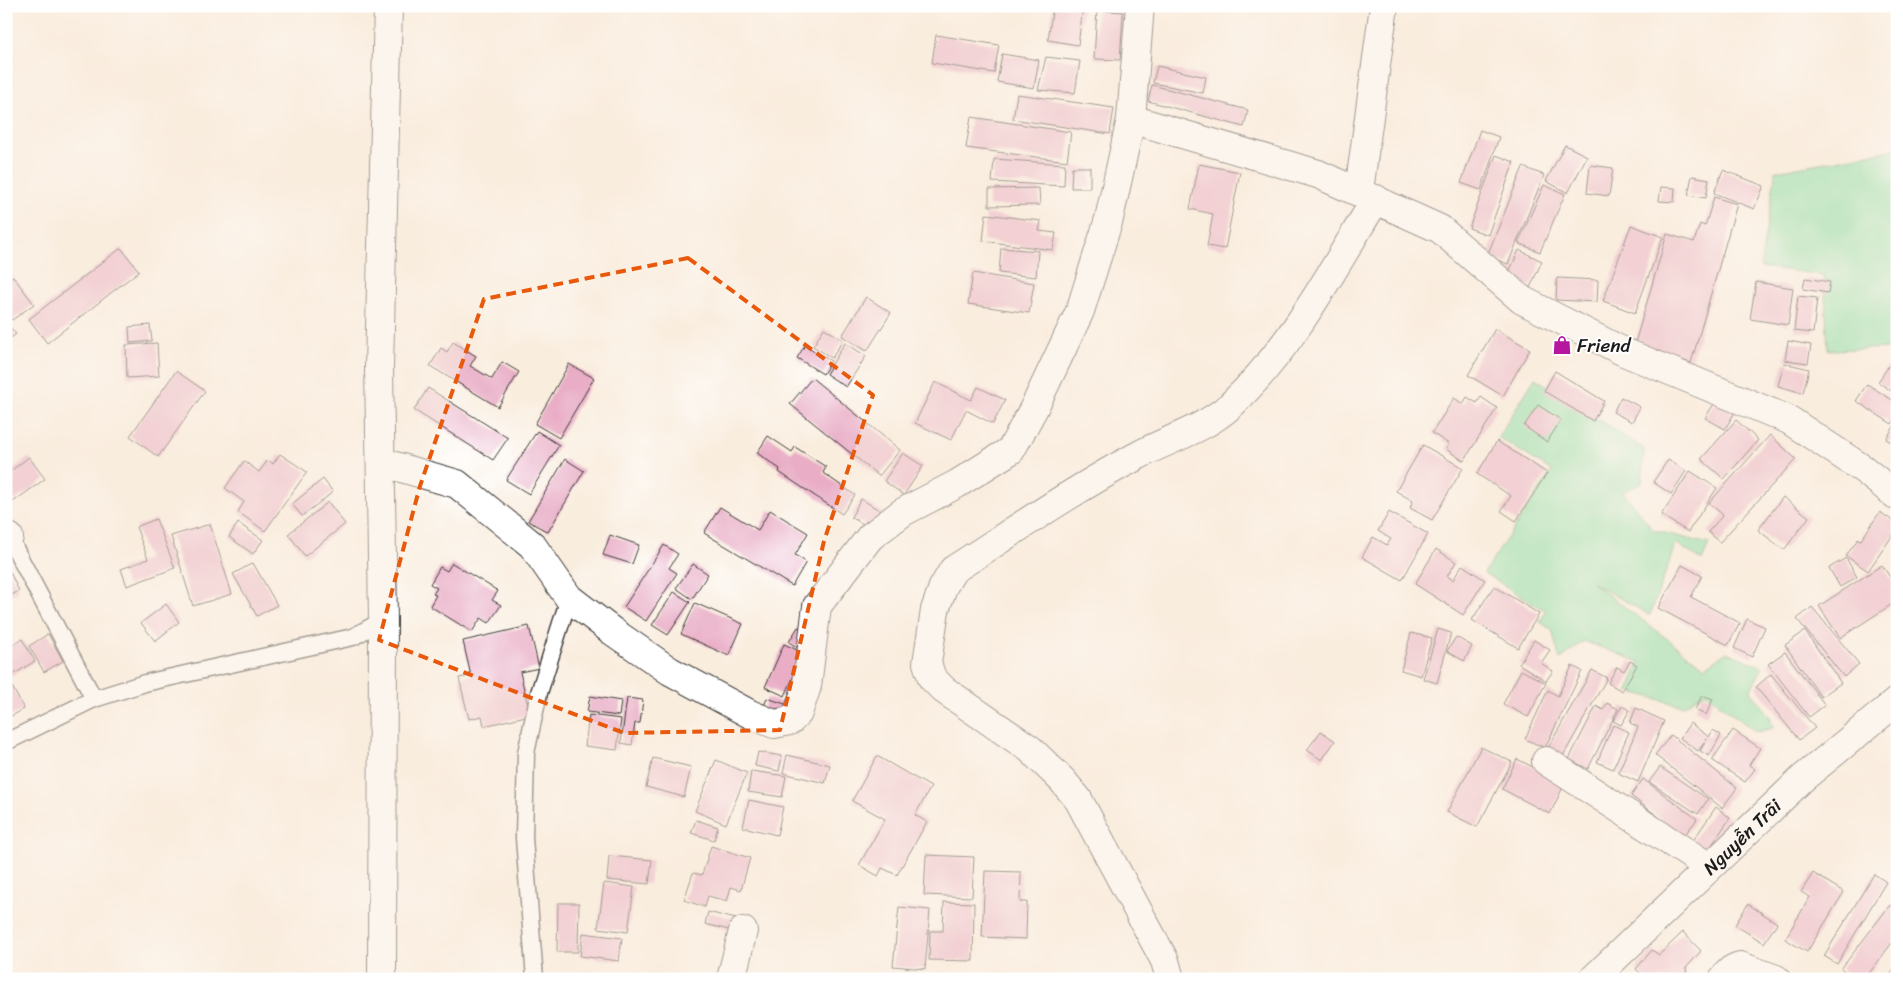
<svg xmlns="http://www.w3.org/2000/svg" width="1903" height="985" font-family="Sriracha,sans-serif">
<rect width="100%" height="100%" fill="#fff"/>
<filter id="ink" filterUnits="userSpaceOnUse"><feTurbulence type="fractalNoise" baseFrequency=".02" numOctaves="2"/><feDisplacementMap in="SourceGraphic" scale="10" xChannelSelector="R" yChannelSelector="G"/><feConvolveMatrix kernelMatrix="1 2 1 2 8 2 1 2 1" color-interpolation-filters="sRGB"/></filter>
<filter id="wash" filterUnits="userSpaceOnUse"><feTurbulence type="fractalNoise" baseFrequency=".0096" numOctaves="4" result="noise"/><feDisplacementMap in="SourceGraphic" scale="20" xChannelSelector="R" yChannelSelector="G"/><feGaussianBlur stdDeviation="1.12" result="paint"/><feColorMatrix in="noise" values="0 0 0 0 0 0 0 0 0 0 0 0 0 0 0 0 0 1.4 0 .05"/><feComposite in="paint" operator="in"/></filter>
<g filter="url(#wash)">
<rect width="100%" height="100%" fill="#f9edde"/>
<g fill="#87e1a7" stroke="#527e62">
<path d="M1897,149v199l-69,2 -4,-75 -64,-8 16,-96z"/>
<path d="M1535,378l109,71 -2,34 -19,9 30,38 56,14 -7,17 -26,-18 -26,72 -59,-33 114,85 22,-15 36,15 -13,24 20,26 3,11 -17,4 -52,-40 -21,14 -55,-15 12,-29 -56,-21 -24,19 -8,-30 -12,-8 6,-11 -62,-38 68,-102 -54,-34z"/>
</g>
<g id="blocks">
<g fill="#e9aec6">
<path d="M1053,6l30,1 -5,38 -30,-5z"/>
<path d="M1097,10l26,2 -3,48 -26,-1z"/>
<path d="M936,35l63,10 -5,28 -62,-10z"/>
<path d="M1002,54l37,6 -5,28 -37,-6z"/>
<path d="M1046,57l34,4 -5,32 -37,-3z"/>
<path d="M1157,66l49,11 -3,16 -50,-10z"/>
<path d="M1152,85l96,25 -4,17 -96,-26z"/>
<path d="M1017,94l97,14 -4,26 -97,-15z"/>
<path d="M971,117l100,15 -4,29 -101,-13z"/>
<path d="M1480,130l19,7 -18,53 -20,-7z"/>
<path d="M1565,145l22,11 -19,37 -22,-12z"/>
<path d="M1496,155l18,7 -26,73 -19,-7z"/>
<path d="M994,159l71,5 -1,22 -72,-4z"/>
<path d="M1199,164l41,8 -15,77 -18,-3 6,-32 -23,-5z"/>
<path d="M1590,165l23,3 -4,28 -22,-3z"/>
<path d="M1072,167h18v21h-19z"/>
<path d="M1523,167l21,8 -36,89 -21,-8z"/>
<path d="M1723,170l41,16 -10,23 -40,-16z"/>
<path d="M1692,176l17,3 -3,19 -18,-3z"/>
<path d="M1544,185l21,9 -25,58 -22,-9z"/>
<path d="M1661,187l14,1 -1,14 -15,-1z"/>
<path d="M1039,188l1,17 -51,1v-17z"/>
<path d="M1714,197l23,7 -46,159 -57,-17 33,-112 27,8 6,-18 5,2z"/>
<path d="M986,214l55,7 -2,10 17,2 -3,17 -70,-9z"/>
<path d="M1631,225l32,12 -28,76 -32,-12z"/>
<path d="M121,248l18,23 -92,72 -18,-24z"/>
<path d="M1001,248l37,3 -2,26 -37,-4z"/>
<path d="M1519,250l23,11 -13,29 -23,-11z"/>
<path d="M973,273l61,10 -5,30 -61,-9z"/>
<path d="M13,276l21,28 -22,16 -6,-8v-31z"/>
<path d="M1557,278l41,2 -1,22 -41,-2z"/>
<path d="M1805,278l25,4 -2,11 -25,-4z"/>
<path d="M1756,282l37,6 -5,37 -38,-6z"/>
<path d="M1798,296l19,2 -4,35 -19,-2z"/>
<path d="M866,297l25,16 -24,38 -25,-15z"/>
<path d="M6,323l10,11 -10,8z"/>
<path d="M150,325l2,16 -22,2 -1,-16z"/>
<path d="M824,328l19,12 -11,18 -19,-12z"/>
<path d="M1495,329l35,20 -27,47 -35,-21z"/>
<path d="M1788,341l23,4 -3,18 -23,-3z"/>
<path d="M453,342l23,14 -6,10 22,13 10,-17 17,10 -21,35 -68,-41 11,-18 6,4z"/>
<path d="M157,343l2,33 -32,2 -1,-33z"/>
<path d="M845,343l21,13 -20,31 -20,-13z"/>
<path d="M805,345l26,16 -8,13 -26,-16z"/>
<path d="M1897,353v42l-19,-13z"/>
<path d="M1784,363l25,6 -6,24 -25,-7z"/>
<path d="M569,364l25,14 -35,60 -24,-14z"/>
<path d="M176,371l29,20 -47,66 -28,-21z"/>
<path d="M1555,371l49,30 -11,20 -49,-30z"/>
<path d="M812,378l88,72 -21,26 -89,-72z"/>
<path d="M935,382l36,18 7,-13 27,13 -12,24 -27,-14 -15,30 -36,-17z"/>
<path d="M1867,384l30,19v13l-5,8 -36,-23z"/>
<path d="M428,388l80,50 -15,22 -79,-50z"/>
<path d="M1719,396l19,11 -13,22 -20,-11z"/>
<path d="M1467,397l10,6 4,-6 16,11 -33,53 -18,-12 3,-5 -17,-11 22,-35 9,6z"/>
<path d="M1621,397l19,10 -8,15 -19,-10z"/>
<path d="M1538,405l23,15 -14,22 -23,-16z"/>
<path d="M1736,420l22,20 -34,39 -23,-20z"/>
<path d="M1897,422v23l-11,-6z"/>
<path d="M537,431l22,14 -30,49 -23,-14z"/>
<path d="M1770,435l26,24 -76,83 -12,-10 15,-17 -14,-12z"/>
<path d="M768,436l24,16 3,-5 31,20 -3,6 32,22 -13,19 -63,-42 1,-3 -23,-16z"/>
<path d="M1497,441l50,32 -31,48 -15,-10 10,-15 -34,-22z"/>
<path d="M1423,445l40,23 -31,52 -22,-12 3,-7 -17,-10z"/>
<path d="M903,453l20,13 -19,29 -20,-14z"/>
<path d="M280,454l27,18 -42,59 -27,-19 6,-10 -19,-14 19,-27 15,11 9,-12 5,4z"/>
<path d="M29,457l16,22 -39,28v-36l2,2z"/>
<path d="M565,459l19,12 -36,61 -20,-11z"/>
<path d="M1668,460l18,11 -15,23 -18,-12z"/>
<path d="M1690,471l27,17 -29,44 -27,-17z"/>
<path d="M323,479l10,13 -31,24 -10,-12z"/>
<path d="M1783,497l26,20 -25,33 -26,-20z"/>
<path d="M861,499l23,14 -11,17 -22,-13z"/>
<path d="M328,502l17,22 -40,32 -17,-22z"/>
<path d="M720,507l38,23 12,-20 38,23 -13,22 11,7 -14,24 -88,-53z"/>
<path d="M1389,512l39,22 -26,46 -40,-23 11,-20 14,8 4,-6 -13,-8z"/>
<path d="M1880,512l17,12v5l-29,42 -22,-15 12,-17 3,1z"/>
<path d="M156,519l19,49 -48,18 -6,-17 27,-10 -12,-32z"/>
<path d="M238,523l25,17 -10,14 -24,-17z"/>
<path d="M210,524l22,70 -39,12 -22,-70z"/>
<path d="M610,535l29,10 -7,19 -29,-9z"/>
<path d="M664,545l14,9 -9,14 8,5 -31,48 -22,-14z"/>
<path d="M1436,549l20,13 -9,14 6,4 9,-15 23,15 -22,35 -48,-31z"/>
<path d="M1846,558l11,19 -17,10 -11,-19z"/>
<path d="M253,563l24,42 -20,11 -24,-42z"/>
<path d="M452,563l46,28 -6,9 9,5 -12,18 -8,-5 -9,14 -42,-26 6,-11 -3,-1 4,-6 -7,-4 10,-17 7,4z"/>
<path d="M6,564l13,27 -13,7z"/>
<path d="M693,564l15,10 -16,25 -16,-11z"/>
<path d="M1682,565l20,11 -11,21 49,26 -12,22 -70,-37z"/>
<path d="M1882,565l15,23v13l-57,37 -21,-32z"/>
<path d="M1494,586l45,28 -21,34 -46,-28z"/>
<path d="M674,592l16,10 -22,33 -16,-10z"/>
<path d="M695,603l48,21 -14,32 -48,-22z"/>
<path d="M166,604l13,18 -24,19 -14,-18z"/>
<path d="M1812,607l47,57 -15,13 -47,-58z"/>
<path d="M1747,619l18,8 -13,30 -18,-9z"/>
<path d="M529,626l10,42 -19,4 10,43 -46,11 -2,-10 -13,3 -10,-41 12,-2 -8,-35z"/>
<path d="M798,627l21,12 -10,16 -20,-13z"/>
<path d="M6,628l6,14 -6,3z"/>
<path d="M1438,629l13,4 -14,50 -14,-4z"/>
<path d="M1805,631l36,52 -20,14 -36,-52z"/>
<path d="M1411,633l21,5 -11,38 -20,-6z"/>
<path d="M48,634l15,27 -19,11 -15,-26z"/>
<path d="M1456,637l16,9 -8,15 -17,-10z"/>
<path d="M22,639l13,22 -27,17 -2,-3v-26z"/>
<path d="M1534,640l16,10 -9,13 12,8 -7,10 -27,-17z"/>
<path d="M784,644l20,9 -19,43 -20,-9z"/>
<path d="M1785,652l40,53 -16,12 -41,-53z"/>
<path d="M1630,661l7,4 -15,26 -14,-8 9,-16 7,4z"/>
<path d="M1572,666l10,5 -37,77 -20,-9 23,-49 10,6z"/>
<path d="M1521,670l25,13 -18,34 -25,-13z"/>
<path d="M1592,670l15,8 -48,85 -15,-8z"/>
<path d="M1771,674l44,54 -16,12 -43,-53z"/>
<path d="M8,679l16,30 -18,10v-39z"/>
<path d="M1702,695l11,4 -7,16 -11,-5z"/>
<path d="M590,696l31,5 -2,15 -32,-4z"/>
<path d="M627,698l16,2 -3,23h-5l-3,22 -11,-2z"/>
<path d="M767,698l21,7 -5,14 -21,-7z"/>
<path d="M1607,703l11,6 -30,60 -19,-10 27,-53 7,4z"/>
<path d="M1622,706l8,4 -9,15 -8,-4z"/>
<path d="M1636,708l28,13 -26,61 -20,-9 20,-46 -8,-4z"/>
<path d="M589,715l32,4 -4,31 -32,-4z"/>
<path d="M1690,723l19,14 4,-7 8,5 -12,21 -9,-5 7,-12 -9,12 -18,-13z"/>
<path d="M1613,725l16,7 -16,37 -16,-7z"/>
<path d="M1733,730l27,18 -11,17 6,4 -10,13 -33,-22z"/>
<path d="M1321,731l14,10 -13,19 -15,-10z"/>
<path d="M1671,735l66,53 -15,20 -67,-53z"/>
<path d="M1481,747l31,15 -35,65 -30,-15z"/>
<path d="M758,752l24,4 -3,15 -24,-5z"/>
<path d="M787,755l43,10 -5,18 -42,-10z"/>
<path d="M877,756l54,31 -16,28 12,7 -30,53 -15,-7 -4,8 -19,-11 26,-46 -33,-18z"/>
<path d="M653,758l38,9 -7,30 -38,-10z"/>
<path d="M1517,759l48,24 -15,31 -48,-25z"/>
<path d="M716,760l31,13 -21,51 -31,-13z"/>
<path d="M1660,767l48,32 -10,15 -49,-32z"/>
<path d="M751,771l35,5 -4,21 -34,-5z"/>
<path d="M1643,779l54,40 -13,17 -53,-40z"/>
<path d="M749,800l34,7 -6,28 -34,-8z"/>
<path d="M1716,807l14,11 -25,37 -15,-10z"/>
<path d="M696,820l22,7 -4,13 -23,-7z"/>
<path d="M711,846l39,12 -9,32 -10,-3 -4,14 -19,-5 -3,11 -21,-7 9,-27 9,2z"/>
<path d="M926,855l48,2 -2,40 -48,-2z"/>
<path d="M609,856l43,4 -3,24 -42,-4z"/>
<path d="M985,871l36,1 -1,30h7l-1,37 -44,-2z"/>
<path d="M1813,873l31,19 -37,60 -22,-13 25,-42 -9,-5z"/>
<path d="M1874,874l12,8 -49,82 -13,-8z"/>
<path d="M604,883l30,4 -6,45 -30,-4z"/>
<path d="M944,902l30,1 -1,58 -44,-1 1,-29h13z"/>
<path d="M558,903h21l-1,49h-21z"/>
<path d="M1748,904l29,19 -13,20 -29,-18z"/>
<path d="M1890,905l7,5v26l-32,43h-10l-14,-10z"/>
<path d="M899,907l31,3 -5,59 -32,-3z"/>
<path d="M708,912l28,7 -3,12 -28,-7z"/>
<path d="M1683,932l18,19 -15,17 1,11h-41l-10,-10 16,-19 7,5z"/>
<path d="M583,933l39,5 -3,23 -39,-5z"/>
<path d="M1897,964v15h-9z"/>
</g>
</g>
</g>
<g filter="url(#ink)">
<use href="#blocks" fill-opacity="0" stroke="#3d3b39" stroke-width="1"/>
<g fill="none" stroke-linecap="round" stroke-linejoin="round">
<g stroke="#3d3b39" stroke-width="19">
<g id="lane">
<path d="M9,537l85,162"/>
<path d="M6,742l88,-43 51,-16 208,-46 30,-17"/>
<path d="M535,979l-11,-141 2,-85 13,-60 30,-95"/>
</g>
</g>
<g stroke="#3d3b39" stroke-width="30">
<g id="street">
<path d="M1131,119l187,55 122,55 82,71 102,52 165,68 74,49 34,27"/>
<path d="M1359,191l25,-185"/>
<path d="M381,462l76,22 75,61 37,53 43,33 58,40 80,43 24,10 16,-3 8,-8 9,-27 10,-80 53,-69 33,-25 54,-28 54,-34 23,-42 46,-97 29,-92 22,-100 9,-113"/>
<path d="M6,536l3,1"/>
<path d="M1546,761l163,106"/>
<path d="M382,979l1,-359 -4,-252 9,-362"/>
<path d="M731,979l12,-48"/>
<path d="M1170,979l-5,-18 -87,-162 -16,-19 -32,-31 -86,-59 -12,-12 -5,-15 8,-53 8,-23 10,-17c61,-39 120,-80 184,-114 31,-17 66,-26 93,-50 62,-58 102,-136 146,-207"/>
<path id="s1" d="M1593,979l210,-201 94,-77"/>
<path d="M1723,979c5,-7 9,-11 17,-13l36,13"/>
</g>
</g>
<use href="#lane" stroke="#fff" stroke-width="16"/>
<use href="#street" stroke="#fff" stroke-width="28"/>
</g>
</g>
<path d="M0 0H1903V985H0ZM688,258l185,137 -49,146 -44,189 -156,3 -245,-93 41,-154 64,-187z" fill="#f9edde" fill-opacity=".55" fill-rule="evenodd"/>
<path fill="none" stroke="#e8590c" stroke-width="4" stroke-dasharray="10 6" stroke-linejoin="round" d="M688,258l185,137 -49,146 -44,189 -156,3 -245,-93 41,-154 64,-187z"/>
<defs>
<g id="shop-bare" transform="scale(1.5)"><path d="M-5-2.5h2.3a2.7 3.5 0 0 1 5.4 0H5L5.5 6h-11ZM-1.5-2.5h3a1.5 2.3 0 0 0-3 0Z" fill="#b5179e" stroke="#fff" stroke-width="2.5" paint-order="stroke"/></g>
</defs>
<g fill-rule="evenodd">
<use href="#shop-bare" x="1562" y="345"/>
</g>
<g text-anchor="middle" stroke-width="4" stroke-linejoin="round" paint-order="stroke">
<g font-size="19" fill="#1c1c1c" stroke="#fff" text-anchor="start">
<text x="1577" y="352">Friend</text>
</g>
<g font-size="19" fill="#1c1c1c" stroke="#fff">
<text dy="7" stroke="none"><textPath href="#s1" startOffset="206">Nguyễn Trãi</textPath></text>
</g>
</g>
<rect width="1903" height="985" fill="none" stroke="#fff" stroke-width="25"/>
</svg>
